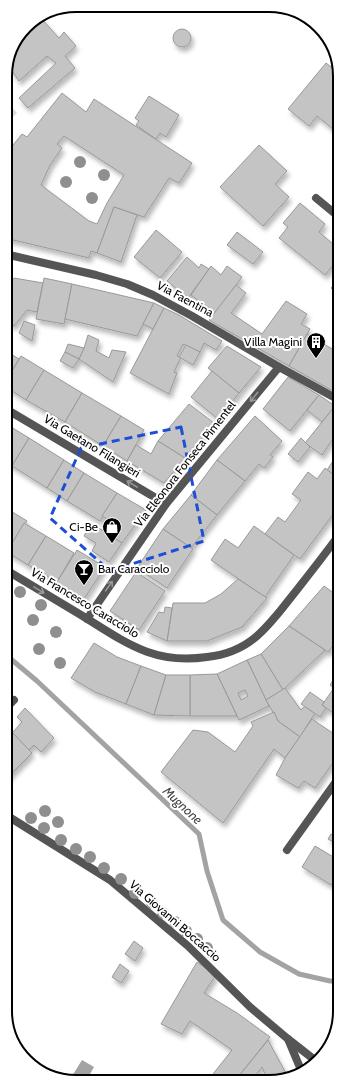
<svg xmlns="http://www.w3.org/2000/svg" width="345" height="1087" font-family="Cabin,sans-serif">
<defs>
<filter id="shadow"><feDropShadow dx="2.5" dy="4.5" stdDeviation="2" flood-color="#0004"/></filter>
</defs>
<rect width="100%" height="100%" fill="#fff"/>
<path fill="#dcdcdc" d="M5,100l12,13 -12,11z"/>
<path fill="#a3a3a3" d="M82,1060l12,7 -8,14h-17z"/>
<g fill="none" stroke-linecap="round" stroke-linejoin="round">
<path stroke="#a3a3a3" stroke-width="5" d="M6,655l31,26 162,153 8,37 16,49 37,32 39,22 31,7h10"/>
</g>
<g fill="#c4c4c4" stroke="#999" fill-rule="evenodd" filter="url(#shadow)">
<path d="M41,18l18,20 5,-6 12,14 -11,10 10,12 -47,40 -9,-10 37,-35 -9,-7 -28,25 -12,-17 5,-19 17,-22z"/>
<circle cx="182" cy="38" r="9"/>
<path d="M326,63l13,10v15l-2,2 2,2v42l-22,-18 -8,10 -21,-17z"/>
<path d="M62,93l24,19 8,-13 98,64 -13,20 -10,-5 -25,39 -30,-10 -17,46 -6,-2 -2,7 -84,-20v-83l17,-21 5,3zM64,136l60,39 -17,28 -10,21 -8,-3 -48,-36 9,-20 12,-17 -5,-4z"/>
<path d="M149,96l30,19 -13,22 -6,-4 -4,6 -20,-14 3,-4 -4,-3z"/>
<path d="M259,145l28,26 -12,13 14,13 -26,29 -43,-39z"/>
<path d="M300,203l25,21 -6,8 20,17v9l-14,17 -46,-37 9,-11 -5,-4z"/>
<path d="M114,207l23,8 -16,47 -24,-9z"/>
<path d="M156,230l26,22 -22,26 -26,-21z"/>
<path d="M237,232l26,20 -10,12 -26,-19z"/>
<path d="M187,257l12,11 2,-4 8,5 -21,29 -21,-17z"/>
<path d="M211,266l10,9 6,-9 15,11 -27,36 -24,-18z"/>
<path d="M14,278l29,5 -6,29 -10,-2 -13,16 -9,-6v-30z"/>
<path d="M44,278l28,6 -8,40 -28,-5z"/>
<path d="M339,279v16l-8,-7z"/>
<path d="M72,284l82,19 -17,33 -72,-17z"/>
<path d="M236,285l10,8 -15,20 31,21 24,-33 21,13 -6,10 9,5 -21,37 -80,-46z"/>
<path d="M154,303l10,5 -11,21 -10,-5z"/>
<path d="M164,308l15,7 43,26 -6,9 -12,-7 -4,9 -17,-8 -6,12 4,1 -7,15 3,1 -8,21 -39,-21z"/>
<path d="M24,321l11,4 -3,16 -13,-8z"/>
<path d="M307,334l32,19v28l-6,10 -44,-25z"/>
<path d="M88,335l11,5 -3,11 13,7 3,-8 14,2 -13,30 -34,-23 5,-11z"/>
<path d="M68,344l16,4 -5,11 -14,-7z"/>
<path d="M186,345l14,7 -7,13 -14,-8z"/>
<path d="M227,346l34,21 -22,26 -31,-25z"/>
<path d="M6,351l13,8 -13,22z"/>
<path d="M65,352l14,7 -6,9 -13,-7z"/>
<path d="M21,356l23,14 -18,30 -20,-13v-6z"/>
<path d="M44,370l38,23 -17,29 -39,-22z"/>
<path d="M212,371l27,22 -21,26 -27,-22z"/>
<path d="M288,377l31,18 -29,36 -27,-22z"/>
<path d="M82,393l39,23 -18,30 -38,-24z"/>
<path d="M319,395l16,11 -13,16 -15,-12z"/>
<path d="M189,404l25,19 -29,35 -27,-17z"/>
<path d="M335,406l4,3v37l-7,-6 -10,15 -17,-12z"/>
<path d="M121,416l23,14 -17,31 -24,-15z"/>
<path d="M255,416l27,25 -12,14 3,2 -9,11 -5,-4 -14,17 -28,-21z"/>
<path d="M6,424l23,14 -17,28 -6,-4z"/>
<path d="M29,438l35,22 -17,28 -35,-22z"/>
<path d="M301,438l9,9 -12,15 -10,-8z"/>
<path d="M158,441l27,17 -21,25 -37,-22 9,-16 15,9z"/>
<path d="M339,452v27l-12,-9z"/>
<path d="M64,460l20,13 -17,28 -20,-13z"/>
<path d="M217,460l28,21 -28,34 -26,-20z"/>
<path d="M325,468l14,11v27l-39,53 -35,-25 13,-17 7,5 16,-22 -9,-6 16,-22 9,7z"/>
<path d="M84,473l33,20 -17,28 -33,-20z"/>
<path d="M117,493l29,17 -24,33 -15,-10 6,-10 -11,-7z"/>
<path d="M191,495l26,20 -26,33 -28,-19z"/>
<path d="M9,510l18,11 -20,31 -1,-1v-36z"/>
<path d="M24,523l22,13 -18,29 -21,-13z"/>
<path d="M91,523l31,20 -13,19 -17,-11 4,-8 -12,-7z"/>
<path d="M254,526l40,29 -29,42 -54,-37 14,-21 13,9z"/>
<path d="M163,529l30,20 -26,39 -30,-20z"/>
<path d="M46,536l28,17 -17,29 -29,-17z"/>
<path d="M77,550l28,17 -21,32 -27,-17z"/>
<path d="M136,572l29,19 -26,39 -29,-19z"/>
<path d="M238,579l29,19 -25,29 -35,14h-40l6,-38h32l16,-9z"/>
<path d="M324,586l15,11v41l-11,14 -39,-26z"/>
<path d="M165,607l7,1 -5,33 -20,-9 12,-20 5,1z"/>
<path d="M289,626l36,24 -42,40 -22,-36z"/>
<path d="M94,643l23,14 24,9 -15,38 -31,-12 -24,-14z"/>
<path d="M261,654l22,36 -17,10 -19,-40z"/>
<path d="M247,660l22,46 -30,14 -22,-46zM245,690l3,6 -7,4 -3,-7z"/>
<path d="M141,666l25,9 -12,40 -28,-11z"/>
<path d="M217,674l20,42h-47v-41z"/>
<path d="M337,674l2,3v40l-17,-12 12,-17 -4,-3z"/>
<path d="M166,675h24v41l-36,-1z"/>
<path d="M285,688l16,22 4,-4 10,7 -15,24 -22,-16 -12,-21z"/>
<path d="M310,692l14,10 -2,3 4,3 -6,9 -19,-13z"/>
<path d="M25,708l29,30 -13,14 -7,-7 -5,5 -17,-17 10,-11 -5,-5z"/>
<path d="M274,712l4,9 22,16 -15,21 -11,-9 -51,74 -62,-51 32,-42 15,2 27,20 18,-26 -2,-4z"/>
<path d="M312,719l28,19v15l-25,35 -11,-7 -6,7 -22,-13 9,-17z"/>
<path d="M9,729l23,24 -26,26v-47z"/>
<path d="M331,834l9,6v6l-12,-7z"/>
<path d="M315,846l25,15v9l-9,15 -29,-18z"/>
<path d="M134,941l9,7 -8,13 -10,-7z"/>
<path d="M197,962l19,13 -12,18 33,20 33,24 -35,44h-14l-8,-7 19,-24 -42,-29 -8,13 -21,-10z"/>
<path d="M120,964l9,7 -8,12 -9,-6z"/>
<path d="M268,1040l20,37 -6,4h-14l-6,-14 -11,14h-16z"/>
</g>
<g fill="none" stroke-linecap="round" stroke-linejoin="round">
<path stroke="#555" stroke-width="8" d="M288,1039l13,31"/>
<g stroke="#555" stroke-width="8">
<path d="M316,198l23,19"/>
<path d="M6,409l160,95"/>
<path d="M6,570c25,15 50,30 75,45 44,27 72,50 126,42 19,-2 35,-8 50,-21 15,-13 27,-30 39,-45 15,-19 29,-37 43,-56"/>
<path d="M87,619l79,-115 113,-137"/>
<path d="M6,708l8,-8"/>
<path d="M6,815l104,65 78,66 62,61 38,32 28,22"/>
<path d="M287,850l53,-74"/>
</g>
<path stroke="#555" stroke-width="8" d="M5,254l91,21 31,9 26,11 39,21 87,51 60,33"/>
</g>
<g fill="#8f8f8f">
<circle cx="80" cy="162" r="6"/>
<circle cx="104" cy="175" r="6"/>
<circle cx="66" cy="182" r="6"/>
<circle cx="92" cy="198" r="6"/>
<circle cx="20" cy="592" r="6"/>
<circle cx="41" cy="605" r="6"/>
<circle cx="33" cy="620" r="6"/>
<circle cx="56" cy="632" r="6"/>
<circle cx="39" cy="649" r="6"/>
<circle cx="60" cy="663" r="6"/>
<circle cx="45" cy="811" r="6"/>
<circle cx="31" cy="818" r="6"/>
<circle cx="58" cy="822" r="6"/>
<circle cx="44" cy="828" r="6"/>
<circle cx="61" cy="840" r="6"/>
<circle cx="76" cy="849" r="6"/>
<circle cx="90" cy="857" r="6"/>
<circle cx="104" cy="868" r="6"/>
<circle cx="121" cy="879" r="6"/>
<circle cx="135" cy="893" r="6"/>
<circle cx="152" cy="903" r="6"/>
<circle cx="163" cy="913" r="6"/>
<circle cx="175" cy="922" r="6"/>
<circle cx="186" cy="931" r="6"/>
<circle cx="197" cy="939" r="6"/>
<circle cx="207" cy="948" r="6"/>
</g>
<defs><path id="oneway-shaft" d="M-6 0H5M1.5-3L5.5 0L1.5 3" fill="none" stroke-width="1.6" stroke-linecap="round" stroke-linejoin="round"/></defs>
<g stroke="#999">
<use href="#oneway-shaft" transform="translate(254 397) rotate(129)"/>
<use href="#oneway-shaft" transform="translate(132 484) rotate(-149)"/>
<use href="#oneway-shaft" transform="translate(109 586) rotate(-55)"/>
<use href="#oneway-shaft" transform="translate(39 590) rotate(31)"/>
</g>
<path fill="none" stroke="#1d4ed8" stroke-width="3" stroke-dasharray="8 5" stroke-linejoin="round" d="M181,427l23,114 -94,30 -60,-53 31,-70z"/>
<defs>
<g id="building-pin" transform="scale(1)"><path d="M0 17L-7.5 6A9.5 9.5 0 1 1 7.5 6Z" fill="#000" stroke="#fff"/><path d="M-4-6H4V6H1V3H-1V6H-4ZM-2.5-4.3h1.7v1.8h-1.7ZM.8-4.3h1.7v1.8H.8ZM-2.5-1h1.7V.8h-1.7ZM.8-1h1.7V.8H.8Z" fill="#fff"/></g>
<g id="shop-pin" transform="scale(1)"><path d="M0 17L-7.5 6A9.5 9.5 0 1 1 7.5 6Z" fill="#000" stroke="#fff"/><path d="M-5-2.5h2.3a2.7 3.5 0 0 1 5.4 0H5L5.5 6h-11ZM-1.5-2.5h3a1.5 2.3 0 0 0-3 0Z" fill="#fff"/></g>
<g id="bar-pin" transform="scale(1)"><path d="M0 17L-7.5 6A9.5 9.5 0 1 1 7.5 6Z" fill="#000" stroke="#fff"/><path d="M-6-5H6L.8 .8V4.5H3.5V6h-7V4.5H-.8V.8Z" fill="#fff"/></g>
</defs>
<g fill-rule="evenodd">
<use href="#building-pin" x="316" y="342"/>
<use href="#shop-pin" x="112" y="527"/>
<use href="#bar-pin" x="84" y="569"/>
</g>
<g text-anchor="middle" stroke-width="4" stroke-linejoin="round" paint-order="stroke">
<g font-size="12" fill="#000" stroke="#fff">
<text transform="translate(185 299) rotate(28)" y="4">Via Faentina</text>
<text transform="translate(92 446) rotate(31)" y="4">Via Gaetano Filangieri</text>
<text transform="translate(185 464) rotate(-52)" y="4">Via Eleonora Fonseca Pimentel</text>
<text transform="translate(85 603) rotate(31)" y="4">Via Francesco Caracciolo</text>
<text transform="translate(175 921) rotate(41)" y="4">Via Giovanni Boccaccio</text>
</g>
<g font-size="12" fill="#000" stroke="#fff" text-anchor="end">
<text x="302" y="346">Villa Magini</text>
<text x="98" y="531">Ci-Be</text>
<text x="98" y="573" text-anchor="start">Bar Caracciolo</text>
</g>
<g font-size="13" font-style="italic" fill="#444" stroke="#fff">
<text transform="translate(183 805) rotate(43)" y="5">Mugnone</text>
</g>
</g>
<path d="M0 0H345V1087H0ZM76 12H269A64 64 0 0 1 333 76V1011A64 64 0 0 1 269 1075H76A64 64 0 0 1 12 1011V76A64 64 0 0 1 76 12Z" fill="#fff" fill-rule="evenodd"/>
<path fill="none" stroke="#000" stroke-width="2" d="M76 12H269A64 64 0 0 1 333 76V1011A64 64 0 0 1 269 1075H76A64 64 0 0 1 12 1011V76A64 64 0 0 1 76 12Z"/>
</svg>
